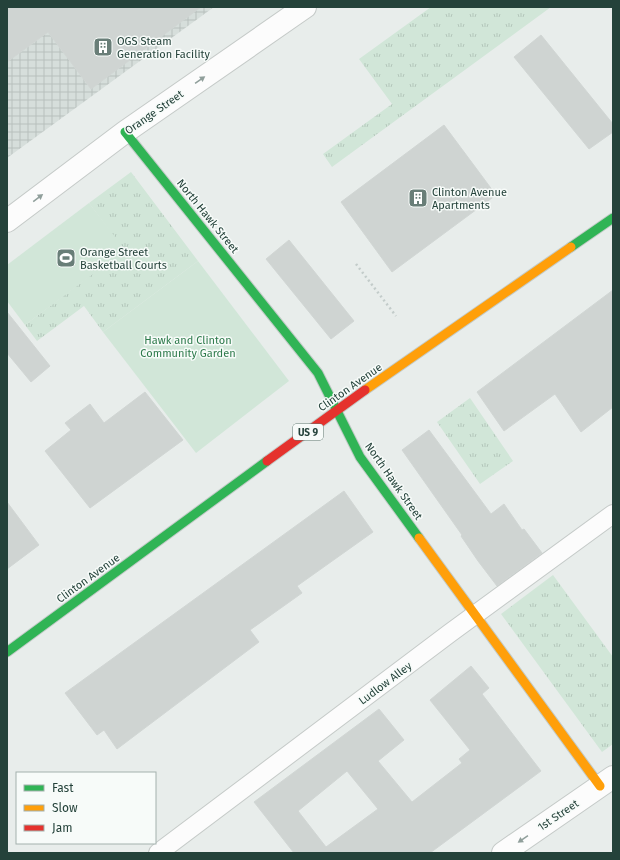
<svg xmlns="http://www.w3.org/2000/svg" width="620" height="860" font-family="'Fira Sans',sans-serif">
<defs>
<pattern id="industrial-grid" width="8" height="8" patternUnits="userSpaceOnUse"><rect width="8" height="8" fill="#d6dedb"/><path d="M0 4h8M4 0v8" fill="none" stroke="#b8c0bd"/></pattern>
<pattern id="grass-tufts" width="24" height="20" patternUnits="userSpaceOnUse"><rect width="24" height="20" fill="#d1e6d8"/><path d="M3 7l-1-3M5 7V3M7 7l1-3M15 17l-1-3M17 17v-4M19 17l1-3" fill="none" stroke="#b3c6ba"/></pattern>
</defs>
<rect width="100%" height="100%" fill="#e8edeb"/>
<path fill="url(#industrial-grid)" d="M7,7h207l-207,151z"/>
<g fill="url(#grass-tufts)">
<path d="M431,7h120l-219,160 -9,-13 69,-50 -33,-45z"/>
<path d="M131,172l67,89 -95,71 -19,-26 -47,35 -12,-16 99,-75 -35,-47z"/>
<path d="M470,398l43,63 -33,23 -43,-62z"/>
<path d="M553,575l60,82v87l-11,8 -101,-138z"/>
</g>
<g fill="#d1e6d8">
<path d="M89,203l36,47 -100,75 -18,-24v-36z"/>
<path d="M198,261l91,120 -93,72 -93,-121z"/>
</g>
<g fill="#cfd4d2" stroke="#d1d6d4" fill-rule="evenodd">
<path d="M7,7h194l-110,82 -43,-57 -41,30z"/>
<path d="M541,35l72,89v8l-24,17 -75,-92z"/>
<path d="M444,125l52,70 -104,77 -51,-70z"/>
<path d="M289,240l65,81 -23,18 -65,-80z"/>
<path d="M613,290v117l-32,25 -26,-38 -51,37 -27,-39z"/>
<path d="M7,312l43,54 -19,16 -24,-29z"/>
<path d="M145,392l38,48 -93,68 -45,-57 26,-21 -6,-7 25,-19 14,19z"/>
<path d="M429,430l62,84 13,-10 18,26 2,-1 18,24 -45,33 -19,-25 -17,-25 1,-1 -60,-85z"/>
<path d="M344,491l29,41 -76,54 5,7 -52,37 9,12 -142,107 -13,-19 -7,5 -32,-42z"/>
<path d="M7,502l32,43 -32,24z"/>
<path d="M471,666l18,22 -7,6 59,77 -111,82h-136l-40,-51 125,-93 25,31 -26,21 34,41 50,-39 -3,-4 11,-9 -40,-50zM347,771l31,38 -52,38 -28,-36z"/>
</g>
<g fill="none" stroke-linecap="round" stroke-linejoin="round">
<g stroke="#c5cac8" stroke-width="20">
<path id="lane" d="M158,853l292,-220 163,-119"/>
</g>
<g stroke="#c5cac8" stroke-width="24">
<g id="street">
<path d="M7,221l118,-89 180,-125"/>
<path d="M503,853l110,-76"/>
</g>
</g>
<g stroke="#c3cbc8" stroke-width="11">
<g id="fast">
<path d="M125,132l193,241 42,84 59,81"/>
<path d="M571,247l42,-29"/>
<path d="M7,652l260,-191"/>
</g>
</g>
<g stroke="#c3cbc8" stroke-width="11">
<g id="slow">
<path d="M365,390l206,-143"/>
<path d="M419,538l181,248"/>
</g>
</g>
<g stroke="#c3cbc8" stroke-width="11">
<path id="jam" d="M267,461l98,-71"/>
</g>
<path stroke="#c3ccca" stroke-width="2.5" stroke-dasharray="2 3" stroke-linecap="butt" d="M356,264l40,52"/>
<use href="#lane" stroke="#fcfcfc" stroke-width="18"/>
<use href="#street" stroke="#fcfcfc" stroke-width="22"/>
<use href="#fast" stroke="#30b455" stroke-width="9"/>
<use href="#slow" stroke="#ff9f0a" stroke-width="9"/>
<use href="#jam" stroke="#e5322d" stroke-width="9"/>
</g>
<defs><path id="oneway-solid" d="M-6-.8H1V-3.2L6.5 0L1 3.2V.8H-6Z"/></defs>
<g fill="#909f9b">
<use href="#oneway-solid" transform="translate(200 80) rotate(-35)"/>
<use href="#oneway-solid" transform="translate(38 198) rotate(-37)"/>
<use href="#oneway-solid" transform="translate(523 839) rotate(146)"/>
</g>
<defs>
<g id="building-square" transform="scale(1)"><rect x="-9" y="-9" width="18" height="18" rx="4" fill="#697e78" stroke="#f7fbf9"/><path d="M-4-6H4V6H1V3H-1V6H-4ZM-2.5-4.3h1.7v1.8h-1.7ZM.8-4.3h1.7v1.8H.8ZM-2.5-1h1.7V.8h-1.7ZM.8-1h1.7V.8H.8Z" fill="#fff"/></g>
<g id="stadium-square" transform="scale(1)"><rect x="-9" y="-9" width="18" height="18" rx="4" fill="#697e78" stroke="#f7fbf9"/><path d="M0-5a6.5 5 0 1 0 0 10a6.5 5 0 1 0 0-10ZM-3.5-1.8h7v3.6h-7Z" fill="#fff"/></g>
</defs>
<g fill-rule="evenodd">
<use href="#building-square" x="103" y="47"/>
<use href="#building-square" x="418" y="198"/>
<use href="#stadium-square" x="66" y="258"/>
</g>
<g text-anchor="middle" stroke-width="3" stroke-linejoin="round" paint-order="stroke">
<rect fill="#f7fbf9" stroke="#637a73" stroke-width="1" x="293" y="424" width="30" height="16" rx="3"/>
<g font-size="10" font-weight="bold" fill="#24423a">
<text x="308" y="436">US 9</text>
</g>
<g font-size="11" fill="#24423a" stroke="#f7fbf9" text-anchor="start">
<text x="117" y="45">OGS Steam<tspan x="117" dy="13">Generation Facility</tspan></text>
<text x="432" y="196">Clinton Avenue<tspan x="432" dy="13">Apartments</tspan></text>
<text x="80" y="256">Orange Street<tspan x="80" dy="13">Basketball Courts</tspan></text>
</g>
<g font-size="11" fill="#24423a" stroke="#f7fbf9">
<text transform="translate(154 112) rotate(-35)" y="4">Orange Street</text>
<text transform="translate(208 216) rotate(51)" y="4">North Hawk Street</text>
<text transform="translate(350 387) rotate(-35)" y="4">Clinton Avenue</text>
<text transform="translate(394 481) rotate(55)" y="4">North Hawk Street</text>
<text transform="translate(88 578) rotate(-36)" y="4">Clinton Avenue</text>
<text transform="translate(385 683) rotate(-37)" y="4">Ludlow Alley</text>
<text transform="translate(558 815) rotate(-34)" y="4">1st Street</text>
</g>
<g font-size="11" fill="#2d7a4b" stroke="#f7fbf9">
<text x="188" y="344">Hawk and Clinton<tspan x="188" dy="13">Community Garden</tspan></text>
</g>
</g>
<rect width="620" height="860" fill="none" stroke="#24423a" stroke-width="16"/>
<rect x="16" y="772" width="140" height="72" fill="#f7fbf9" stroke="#a3b1ad"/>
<rect x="24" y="785" width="20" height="6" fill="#30b455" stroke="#a3b1ad"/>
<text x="52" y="792" font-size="12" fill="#24423a">Fast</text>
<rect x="24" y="805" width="20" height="6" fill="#ff9f0a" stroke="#a3b1ad"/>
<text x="52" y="812" font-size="12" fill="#24423a">Slow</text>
<rect x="24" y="825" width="20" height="6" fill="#e5322d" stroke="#a3b1ad"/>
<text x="52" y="832" font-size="12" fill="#24423a">Jam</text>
</svg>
